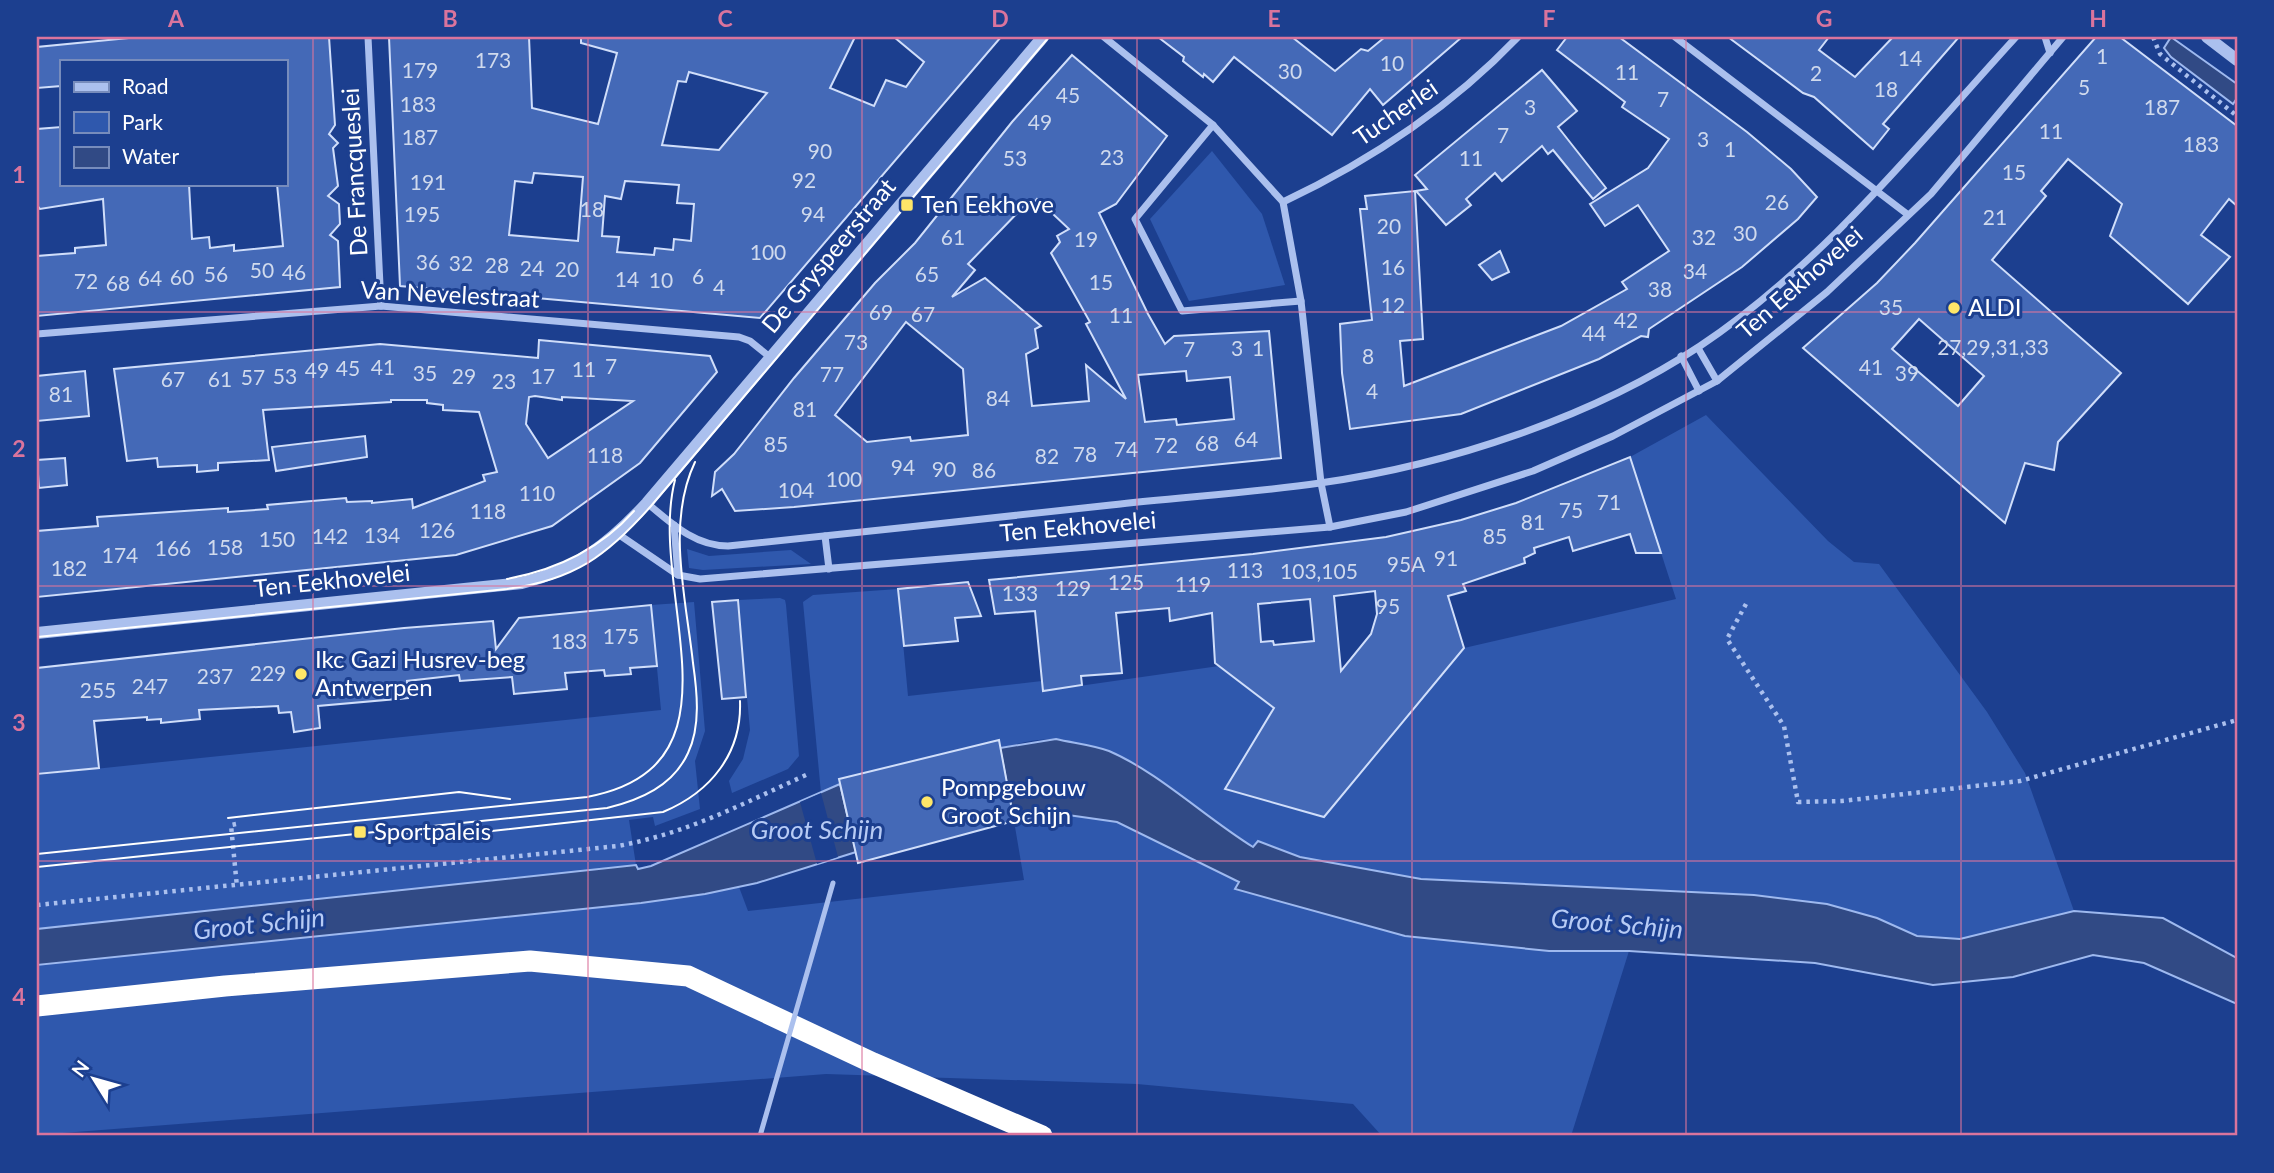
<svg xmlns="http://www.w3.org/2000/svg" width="2274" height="1173" font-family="Lato,sans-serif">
<rect width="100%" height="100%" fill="#1c3f8f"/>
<g fill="#2f58ad">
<path d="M1212,151l50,63 23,71 -96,16 -39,-82z"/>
<path d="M1706,415l122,126 26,21 25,2 108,148 38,61 49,138 -114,28 -43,-3 -40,-18 -50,-14 -73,-9 -333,-16 -121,-22 -42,-16 -5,6c-63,-39 -118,-98 -195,-107 -18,-3 -40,4 -58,8l-1,-7 -160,38 1,5 -19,9 -18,-191 10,-7 85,-6 10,107 134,-15 2,10 175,-25 55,42 -49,81 98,28 141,-169 212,-49 -46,-142z"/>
<path d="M687,549l22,7 82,-6 20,14 -108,6 -14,-2z"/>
<path d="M780,598l5,2 1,5 13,151 -11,13 -56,24 -3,-12 14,-22 7,-29 -12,-130z"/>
<path d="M694,602l11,129 -10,30 5,48 -45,17 -2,-9 -24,3 7,45 -599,64v-154l624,-65 -10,-105z"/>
<path d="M1061,814l56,8 122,60 -3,7 169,47 144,15h80l-58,185h-189l-29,-32 -216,-20 -311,-10 -789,61v-171l668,-70 34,-7 9,24 276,-31 -10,-59z"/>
</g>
<g fill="#314a85" stroke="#9eb9ef" stroke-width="2">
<path d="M2171,37l66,47v14l-4,6 -62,-47 -7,-9z"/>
<path d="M1056,739c17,4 37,6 53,12 49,21 97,67 144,96l5,-6 42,16 121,22 333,16 73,9 50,14 40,18 43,3 114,-28 89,7 74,40v46l-93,-41 -51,-8 -80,22 -80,8 -118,-22 -186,-12h-80l-144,-15 -170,-47 4,-7 -122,-60 -56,-8 -47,7 -14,-73z"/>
<path d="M840,784l16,68 -99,31 -52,11 -64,9 -604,62v-36l599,-64 2,4 13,-3z"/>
</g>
<path fill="#1c3f8f" d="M821,793l17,64 -21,7 -17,-62z"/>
<g fill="#4469b7" stroke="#d0defa" stroke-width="2" fill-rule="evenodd">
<path d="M139,37h190l6,88 -6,9 9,9 -5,5 5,38 -10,10 11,8 1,20 -10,11 8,6 2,46 -303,29v-60l38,-3v-5l31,-3 -3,-46 -63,10 -3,-4v-76l24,-2v57h128l3,55 17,-2 1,11 24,-3v6l49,-5 -6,-62h8v-123h-224v25l-24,2v-41z"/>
<path d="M389,37h140l3,71 66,16 19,-71 -36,-10v-6h274l-25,51 44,18 12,-26 20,7 18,-25 -30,-25h107l-241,281 -360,-32zM689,72l78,21 -48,57 -57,-5 16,-64 8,1zM534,173l49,4 -5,64 -69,-6 6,-54 17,2zM625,181l54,4 -2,18 17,1 -3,37 -17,-2 -1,11 -18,-2 -1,7 -37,-3 2,-15 -17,-1 3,-40 16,3z"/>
<path d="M1158,37h134l43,34 26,-22 7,2 17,-14h77l-79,68 -13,-16 -38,46 -98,-78 -21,25 -9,-8 -1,3 -20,-16 1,-4z"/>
<path d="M1567,37h52l128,95 44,37 26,28 -19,22 -56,48 -93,62 -1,8 -7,-1 -42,23 -138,55 -111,15 -8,-56 -2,-49 32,-4 -12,-111h7l-2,-13 50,-5 8,148 -23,2 4,45 157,-60 66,-37 -5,-7 47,-31 -31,-46 -33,21 -15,-22 58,-36 21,-29 -47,-32 3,-5 -68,-52z"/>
<path d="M1728,37h101l-10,13 36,27 38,-40h66l-76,87 6,5 -16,20 -59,-52 -11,-4z"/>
<path d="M2096,37h24l117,89v80l-8,-7 -28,36 29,22 -42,47 -78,-68 12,-32 -54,-45 -27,32 5,5 -54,64 129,113 -63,69 -4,28 -29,-7 -20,60 -202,-175 74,-65 38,-40zM1919,319l65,57 -26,30 -66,-57z"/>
<path d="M1072,55l95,81 -51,68 -17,9 49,101 17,30 9,-8 95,-5 12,127 -487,49 -59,4 -13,-22 -10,7 3,-24 19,-18 60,-76 81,-95 40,-40 97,-121zM1037,199l32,30 -12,7 3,6 -9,11 39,69 -4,2 40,75 -40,-34 3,36 -57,5 -6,-52 12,-6 -3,-19 6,-3 -56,-48 -33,19 23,-27 -7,-6 56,-58 4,3zM906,322l57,47 5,66 -57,6 -1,-4 -43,5 -32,-27zM1186,371l1,10 43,-4 4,42 -57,6 -1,-6 -31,3 -7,-47z"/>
<path d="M1542,70l35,41 -19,16 48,61 -13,11 -40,-49 -5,4 -6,-8 -40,35 -7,-8 -29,26 5,6 -25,20 -30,-34 11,-2 -12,-14z"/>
<path d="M1500,251l9,21 -17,8 -13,-15z"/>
<path d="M539,340l171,16 7,16 -77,91 -88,63 -96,29 -419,42v-66l61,-5 -1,-9 131,-9v4l40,-3 -1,-4 79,-7 1,4 25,-1v2l40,-4 1,9 72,-27 -2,-6 14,-3 -18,-60 -36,-2v-5l-16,-2v-3h-36v2l-128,8 6,50 -51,3v7l-21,2v-7l-39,2 -1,-9 -30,3 -13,-92 266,-25 158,14zM535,396l27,4v-3l71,4 -85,57 -22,-34 3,-27z"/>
<path d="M85,371l4,45 -52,5v-45z"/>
<path d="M365,436l2,21 -91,14 -4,-24z"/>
<path d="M1630,457l31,96h-25l-6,-19 -57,17 -4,-14 -35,11 1,5 -11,5 1,5 -62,21 3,7 -18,5 16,52 -140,169 -99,-28 49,-81 -59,-45 -3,-50 -42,8 -1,-13 -53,5 6,60 -41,3 1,9 -39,6 -8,-80 -40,3 -6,-34 264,-26 133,-17 75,-17 55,-17zM1375,591l2,23 -6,20 -30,37 -7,-75zM1310,599l4,42 -40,4 -1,-4 -12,1 -3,-38z"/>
<path d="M65,458l2,27 -28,3 -2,-28z"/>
<path d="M968,582l13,34 -26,2 3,23 -54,5 -6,-57z"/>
<path d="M738,600l8,97 -24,2 -10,-97z"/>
<path d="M651,605l6,61 -27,2 1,6 -26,2 -1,-6 -39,3 2,16 -53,5 -2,-17 -52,4 -1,-6 -52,6 1,17 -90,8 2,22 -26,4 -3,-20 -12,1 -1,-7 -79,4 1,9 -39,4v-4l-14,1v-3l-53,4 5,47 -62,6v-106l367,-40 89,-7 3,28 23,-31z"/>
<path d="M999,740l15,81 -156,42 -19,-84z"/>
</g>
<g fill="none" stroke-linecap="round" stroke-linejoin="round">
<g stroke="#abc0ee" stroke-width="4.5" stroke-dasharray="3.5 5" stroke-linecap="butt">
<path d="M2153,37l7,17 77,62"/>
<path d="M1746,604l-19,35 57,87 14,76 44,-1 178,-20 217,-61"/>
<path d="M236,824l-5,1 6,62"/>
<path d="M37,905l581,-59c70,-13 124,-42 188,-71"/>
</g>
<g stroke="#abc0ee" stroke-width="7">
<path d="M368,37l13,269"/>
<path d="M1104,37l109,88 70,77 18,99 20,182 9,44"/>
<path d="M1675,37l232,177"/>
<path d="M2045,37l5,16"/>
<path d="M1213,125l-78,94 47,92 119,-10"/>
<path d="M1283,202c89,-42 167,-94 235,-165"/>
<path d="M37,334l344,-28 358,31 11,4 21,17"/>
<path d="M1698,348l19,33"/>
<path d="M1681,356l18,35"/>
<path d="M647,503c25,21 48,43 81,43 128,-13 255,-27 383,-41 70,-8 140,-12 209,-22 128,-18 273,-66 380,-137 124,-83 217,-201 316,-309"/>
<path d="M674,525l4,50"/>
<path d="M618,534l60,41 22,4 630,-52 76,-15 127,-41 80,-35 104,-55 110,-89 104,-98 132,-157"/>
<path d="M825,536l4,33"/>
</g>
<g stroke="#abc0ee" stroke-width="12">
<path d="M2207,37l30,23"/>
<path d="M37,633l485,-50c54,-13 88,-40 125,-80l396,-466"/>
</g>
<path stroke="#fff" stroke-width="21" d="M37,1006l188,-20 305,-25 158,15 185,87 169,73"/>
<g stroke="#fff" stroke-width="2">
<path d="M507,579c49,-9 93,-30 127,-68"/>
<path d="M37,637l470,-48c67,-9 100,-33 144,-83l398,-469"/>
<path d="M228,818l231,-26 51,7"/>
<path d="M404,833l42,3 217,-24c48,-20 79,-59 77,-111"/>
<path d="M37,854l550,-57c166,-31 59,-205 88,-317"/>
<path d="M37,867l570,-59c33,-8 66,-22 81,-55 13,-27 9,-62 5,-90 -7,-65 -27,-140 2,-201"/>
</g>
<path stroke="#abc0ee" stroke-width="5" d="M760,1136l73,-253"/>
</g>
<path fill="none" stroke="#da749d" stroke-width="2" stroke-opacity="0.55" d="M313,37v1099M588,37v1099M862,37v1099M1137,37v1099M1412,37v1099M1686,37v1099M1961,37v1099M37,312h2200M37,586h2200M37,861h2200"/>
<g fill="#fee668" stroke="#1c3f8f" stroke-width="2.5">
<rect x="900" y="198" width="14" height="14" rx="3.5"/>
<circle cx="1954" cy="308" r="7"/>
<circle cx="301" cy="674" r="7"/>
<circle cx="927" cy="802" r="7"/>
<rect x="353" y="825" width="14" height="14" rx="3.5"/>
</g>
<g text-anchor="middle" stroke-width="6" stroke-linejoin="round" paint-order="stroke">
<g font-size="21" fill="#d0daed">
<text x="2102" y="64">1</text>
<text x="1910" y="66">14</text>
<text x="493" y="68">173</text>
<text x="1392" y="71">10</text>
<text x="420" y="78">179</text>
<text x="1290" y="79">30</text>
<text x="1627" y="80">11</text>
<text x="1816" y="81">2</text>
<text x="2084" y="95">5</text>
<text x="1886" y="97">18</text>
<text x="1068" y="103">45</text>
<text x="1663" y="107">7</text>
<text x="418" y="112">183</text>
<text x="1530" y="115">3</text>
<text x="2162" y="115">187</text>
<text x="1040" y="130">49</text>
<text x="2051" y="139">11</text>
<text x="1503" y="143">7</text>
<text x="420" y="145">187</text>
<text x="1703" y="147">3</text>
<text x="2201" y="152">183</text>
<text x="1730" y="157">1</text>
<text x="820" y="159">90</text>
<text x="1112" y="165">23</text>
<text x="1015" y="166">53</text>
<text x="1471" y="166">11</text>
<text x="2014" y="180">15</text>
<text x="804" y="188">92</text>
<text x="428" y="190">191</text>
<text x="1777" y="210">26</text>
<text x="592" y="217">18</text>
<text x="422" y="222">195</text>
<text x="813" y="222">94</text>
<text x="1995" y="225">21</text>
<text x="1389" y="234">20</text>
<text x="1745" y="241">30</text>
<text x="953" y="245">61</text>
<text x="1704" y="245">32</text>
<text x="1086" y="247">19</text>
<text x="768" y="260">100</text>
<text x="428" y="270">36</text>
<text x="461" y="271">32</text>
<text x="497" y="273">28</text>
<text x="1393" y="275">16</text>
<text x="532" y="276">24</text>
<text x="567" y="277">20</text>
<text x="262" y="278">50</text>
<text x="1695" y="279">34</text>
<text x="294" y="280">46</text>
<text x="216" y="282">56</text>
<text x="927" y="282">65</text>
<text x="698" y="284">6</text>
<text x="182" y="285">60</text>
<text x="150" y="286">64</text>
<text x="627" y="287">14</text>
<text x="661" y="288">10</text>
<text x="86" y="289">72</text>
<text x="1101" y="290">15</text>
<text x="118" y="291">68</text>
<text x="719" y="295">4</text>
<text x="1660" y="297">38</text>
<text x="1393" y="313">12</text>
<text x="1891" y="315">35</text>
<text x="881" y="320">69</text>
<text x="923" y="322">67</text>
<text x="1121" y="323">11</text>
<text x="1626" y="328">42</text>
<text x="1594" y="341">44</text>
<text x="856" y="350">73</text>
<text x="1993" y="355">27,29,31,33</text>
<text x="1237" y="356">3</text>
<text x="1258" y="356">1</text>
<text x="1189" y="357">7</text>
<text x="1368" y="364">8</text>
<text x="611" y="374">7</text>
<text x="383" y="375">41</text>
<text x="1871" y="375">41</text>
<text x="348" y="376">45</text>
<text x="584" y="377">11</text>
<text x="317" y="378">49</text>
<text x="425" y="381">35</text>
<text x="1907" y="381">39</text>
<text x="832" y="382">77</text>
<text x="285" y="384">53</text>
<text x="464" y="384">29</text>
<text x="543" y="384">17</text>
<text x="253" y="385">57</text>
<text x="173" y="387">67</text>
<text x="220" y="387">61</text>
<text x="504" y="389">23</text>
<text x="1372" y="399">4</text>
<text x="61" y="402">81</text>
<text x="998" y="406">84</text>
<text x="805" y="417">81</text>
<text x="1246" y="447">64</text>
<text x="1207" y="451">68</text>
<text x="776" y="452">85</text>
<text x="1166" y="453">72</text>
<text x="1126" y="457">74</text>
<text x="1085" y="462">78</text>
<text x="605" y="463">118</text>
<text x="1047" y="464">82</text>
<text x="903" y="475">94</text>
<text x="944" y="477">90</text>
<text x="984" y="478">86</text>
<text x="844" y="487">100</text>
<text x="796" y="498">104</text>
<text x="537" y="501">110</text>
<text x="1609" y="510">71</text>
<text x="1571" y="518">75</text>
<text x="488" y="519">118</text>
<text x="1533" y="530">81</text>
<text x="437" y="538">126</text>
<text x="382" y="543">134</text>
<text x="330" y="544">142</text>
<text x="1495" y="544">85</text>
<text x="277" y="547">150</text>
<text x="225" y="555">158</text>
<text x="173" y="556">166</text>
<text x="120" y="563">174</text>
<text x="1446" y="566">91</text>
<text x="1406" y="572">95A</text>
<text x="69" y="576">182</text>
<text x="1245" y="578">113</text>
<text x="1319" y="579">103,105</text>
<text x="1126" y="590">125</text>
<text x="1193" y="592">119</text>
<text x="1073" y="596">129</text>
<text x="1020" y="601">133</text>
<text x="1388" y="614">95</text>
<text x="621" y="644">175</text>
<text x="569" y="649">183</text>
<text x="268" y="681">229</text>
<text x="215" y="684">237</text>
<text x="150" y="694">247</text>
<text x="98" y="698">255</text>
</g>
<g font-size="24" fill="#fff" stroke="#1c3f8f">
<text transform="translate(1396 113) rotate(-35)" y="8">Tucherlei</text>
<text transform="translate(355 172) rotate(-93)" y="8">De Francqueslei</text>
<text transform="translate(829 256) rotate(-50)" y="8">De Gryspeerstraat</text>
<text transform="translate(1800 283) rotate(-41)" y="8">Ten Eekhovelei</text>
<text transform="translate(450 295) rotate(3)" y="8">Van Nevelestraat</text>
<text transform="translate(1078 527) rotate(-5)" y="8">Ten Eekhovelei</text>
<text transform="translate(332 581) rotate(-6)" y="8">Ten Eekhovelei</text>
</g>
<g font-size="24" fill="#fff" stroke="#1c3f8f" text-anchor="start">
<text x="921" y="213">Ten Eekhove</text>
<text x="1968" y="316">ALDI</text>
<text x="315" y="668">Ikc Gazi Husrev-beg<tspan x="315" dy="28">Antwerpen</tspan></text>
<text x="941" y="796">Pompgebouw<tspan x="941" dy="28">Groot Schijn</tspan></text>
<text x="374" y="840">Sportpaleis</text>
</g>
<g font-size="26" font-style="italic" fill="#b7cbf5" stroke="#1c3f8f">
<text x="817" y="839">Groot Schijn</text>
<text transform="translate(259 924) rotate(-6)" y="9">Groot Schijn</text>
<text transform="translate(1617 924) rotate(5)" y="9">Groot Schijn</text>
</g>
</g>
<rect width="2274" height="1173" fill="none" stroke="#1c3f8f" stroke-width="77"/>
<rect x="60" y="60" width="228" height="126" fill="#1c3f8f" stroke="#778cbc" stroke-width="2"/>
<rect x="74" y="82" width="35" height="10" fill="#abc0ee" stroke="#778cbc" stroke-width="2"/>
<text x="122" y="94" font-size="21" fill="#ffffff">Road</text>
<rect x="74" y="112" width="35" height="21" fill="#2f58ad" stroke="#778cbc" stroke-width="2"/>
<text x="122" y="130" font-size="21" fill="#ffffff">Park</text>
<rect x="74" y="147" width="35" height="21" fill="#314a85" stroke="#778cbc" stroke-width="2"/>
<text x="122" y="164" font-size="21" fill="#ffffff">Water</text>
<g transform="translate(94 1079) rotate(307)" stroke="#1c3f8f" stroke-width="5" paint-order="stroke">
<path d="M0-5L12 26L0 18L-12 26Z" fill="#ffffff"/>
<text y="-10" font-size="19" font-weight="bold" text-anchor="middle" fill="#ffffff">N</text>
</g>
<rect x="38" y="38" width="2198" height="1096" fill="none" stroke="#da749d" stroke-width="2.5"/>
<g font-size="23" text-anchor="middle" font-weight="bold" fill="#da749d">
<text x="176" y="27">A</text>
<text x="450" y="27">B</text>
<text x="725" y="27">C</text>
<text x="1000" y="27">D</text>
<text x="1274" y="27">E</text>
<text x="1549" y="27">F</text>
<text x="1824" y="27">G</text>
<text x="2098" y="27">H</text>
<text x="19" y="183">1</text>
<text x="19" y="457">2</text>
<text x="19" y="731">3</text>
<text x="19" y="1005">4</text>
</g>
</svg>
